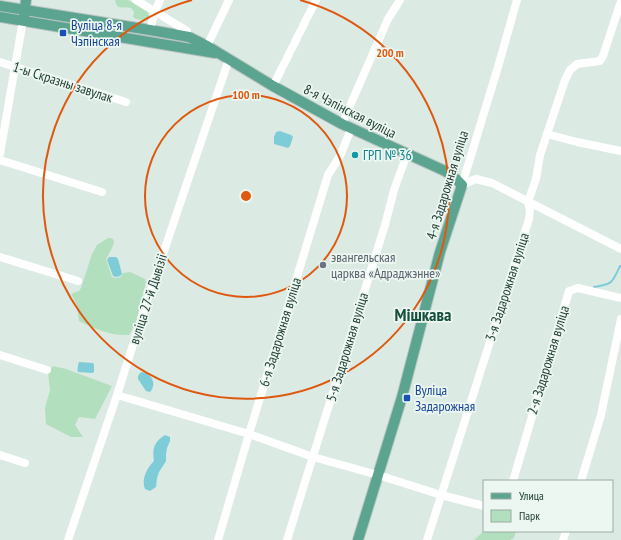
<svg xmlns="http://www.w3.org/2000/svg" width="621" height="540" font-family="'PT Sans Narrow',sans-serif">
<rect width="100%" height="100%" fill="#dceae4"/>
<g fill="#b2dfbd">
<path d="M115,0h13l20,11 1,6 -5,3 -8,-1 -3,-2 1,-5 -3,-4c-9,-2 -14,3 -16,-8z"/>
<path d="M47,17l128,22v2l-128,-22z"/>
<path d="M108,238h4l2,3c-1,8 -5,11 -8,19l6,17 4,1 5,-1 2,-4 7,-1 15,7 1,3 -10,40 -7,13c-18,1 -34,-6 -50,-14l-2,-16 -6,-11 8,-3 2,-3 11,-34 5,-9z"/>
<path d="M53,366l13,3 46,17 -17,33 -16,-2 -4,8 8,12h-12l-25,-13 -1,-16 5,-18 -2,-17z"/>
<path d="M484,528v3h32l-2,7 -4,2h-36l9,-8z"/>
</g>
<g fill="#7dccd7">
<path d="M280,131l11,4 2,2 -3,9 -2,2 -14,-4v-7l2,-5z"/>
<path d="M109,257h7l2,2 4,15 -2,2 -4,1 -3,-1 -6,-16z"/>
<path d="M79,362l14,1 1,2v7l-2,1 -14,-1c-1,-2 0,-8 1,-10z"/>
<path d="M142,372c10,2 15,12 8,20l-4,-1 -8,-12v-3l2,-3z"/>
<path d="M165,435l5,2v4l-3,7 -1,6v7l-7,11 -2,6 -1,9 -6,4 -5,-2c-4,-10 2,-21 9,-28 -2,-13 0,-19 11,-26z"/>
</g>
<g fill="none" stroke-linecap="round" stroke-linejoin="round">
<path stroke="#7dccd7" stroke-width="2" d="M594,287c19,-3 18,-4 26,-21h1"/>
<g stroke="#bbc4c2" stroke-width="12">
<g id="major">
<path d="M0,6l150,24 39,7 18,9 66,40 69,38 103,47 11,8 6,6 -22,67 -38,145 -44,143"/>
<path d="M24,16l2,-16"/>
<path d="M0,17l215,36"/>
</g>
</g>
<g stroke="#fff" stroke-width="8">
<path d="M136,0l51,31"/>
<path d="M150,30l5,-19 5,-11"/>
<path d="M207,46l22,-46"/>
<path d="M0,62l126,40"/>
<path d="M273,86l43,-86"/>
<path d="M342,124l46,-105 12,-19"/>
<path d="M547,134l30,8 44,9"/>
<path d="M0,154l23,-134"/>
<path d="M0,160l102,32"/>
<path d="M462,185l36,-118 17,-60 2,-7"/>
<path d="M462,185l14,-6 16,4 129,66"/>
<path d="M0,257l78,24"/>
<path d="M0,355l47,15"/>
<path d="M117,395l132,39 64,23 65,18 63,20 43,11"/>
<path d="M0,455l25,8"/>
<path d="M513,481l56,-190 9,-3 43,10"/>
<path d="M581,481l20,-66 20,-96"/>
<path d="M68,540l49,-145 28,-88 84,-248"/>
<path d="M218,540l31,-106 79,-259 12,-19 11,-27"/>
<path d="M287,540l98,-315 9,-35 13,-36"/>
<path d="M427,540l102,-321 1,-9 -2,-8 8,-23 4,-24 25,-75 5,-10 7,-6 23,-3 3,-5 18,-55"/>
<path d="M563,540l3,-9"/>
</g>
<use href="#major" stroke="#5ba590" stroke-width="10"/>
</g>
<g fill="none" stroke="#de580e" stroke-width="2">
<circle cx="246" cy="196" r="101"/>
<path d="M300 0A203 203 0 1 1 192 0"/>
</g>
<g fill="#1a4fb4" stroke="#edf7f1" stroke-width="1.5">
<rect x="59" y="29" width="8" height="8" rx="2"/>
<rect x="403" y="394" width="8" height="8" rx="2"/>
</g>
<circle fill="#0f9aa8" stroke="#edf7f1" stroke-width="1.5" cx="355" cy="155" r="4"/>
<circle fill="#6b7280" stroke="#edf7f1" stroke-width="1.5" cx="323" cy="265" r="4"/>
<g text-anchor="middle" stroke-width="3.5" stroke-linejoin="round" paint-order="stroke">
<g font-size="14" fill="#164399" stroke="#edf7f1" text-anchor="start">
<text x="71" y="30">Вуліца 8-я<tspan x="71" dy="16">Чэпінская</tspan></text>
<text x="415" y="395">Вуліца<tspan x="415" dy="16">Задарожная</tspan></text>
</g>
<g font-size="14" fill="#1d3b32" stroke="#edf7f1">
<text transform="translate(63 82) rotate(18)" y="5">1-ы Скразны завулак</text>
<text transform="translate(350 111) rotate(27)" y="5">8-я Чэпінская вуліца</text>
<text transform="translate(447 185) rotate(-73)" y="5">4-я Задарожная вуліца</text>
<text transform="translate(507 287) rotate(-72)" y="5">3-я Задарожная вуліца</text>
<text transform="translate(148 299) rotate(-72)" y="5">вуліца 27-й Дывізіі</text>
<text transform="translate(280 332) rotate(-73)" y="5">6-я Задарожная вуліца</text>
<text transform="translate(347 347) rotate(-73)" y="5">5-я Задарожная вуліца</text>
<text transform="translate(548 360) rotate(-73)" y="5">2-я Задарожная вуліца</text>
</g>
<g font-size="14" fill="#0d838f" stroke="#edf7f1" text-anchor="start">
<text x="363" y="160">ГРП № 36</text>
</g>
<g font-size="14" fill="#5b616d" stroke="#edf7f1" text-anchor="start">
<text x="331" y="262">эвангельская<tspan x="331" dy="16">царква «Адраджэнне»</tspan></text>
</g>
<g font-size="18" font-weight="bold" fill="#174f3f" stroke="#edf7f1">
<text x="423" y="321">Мішкава</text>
</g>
</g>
<circle cx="246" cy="196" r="6" fill="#de580e" stroke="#edf7f1" stroke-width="2"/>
<g font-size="12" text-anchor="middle" font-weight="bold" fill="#de580e" stroke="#edf7f1" stroke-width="3.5" stroke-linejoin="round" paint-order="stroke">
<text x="390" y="57">200 m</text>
<text x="246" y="99">100 m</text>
</g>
<rect x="483" y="480" width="130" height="52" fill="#edf7f1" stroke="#9aaca5"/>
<rect x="491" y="493" width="20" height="6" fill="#5ba590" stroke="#9aaca5"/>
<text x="519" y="500" font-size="12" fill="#1d3b32">Улица</text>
<rect x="491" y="510" width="20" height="12" fill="#b2dfbd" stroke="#9aaca5"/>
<text x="519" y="520" font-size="12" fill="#1d3b32">Парк</text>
</svg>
